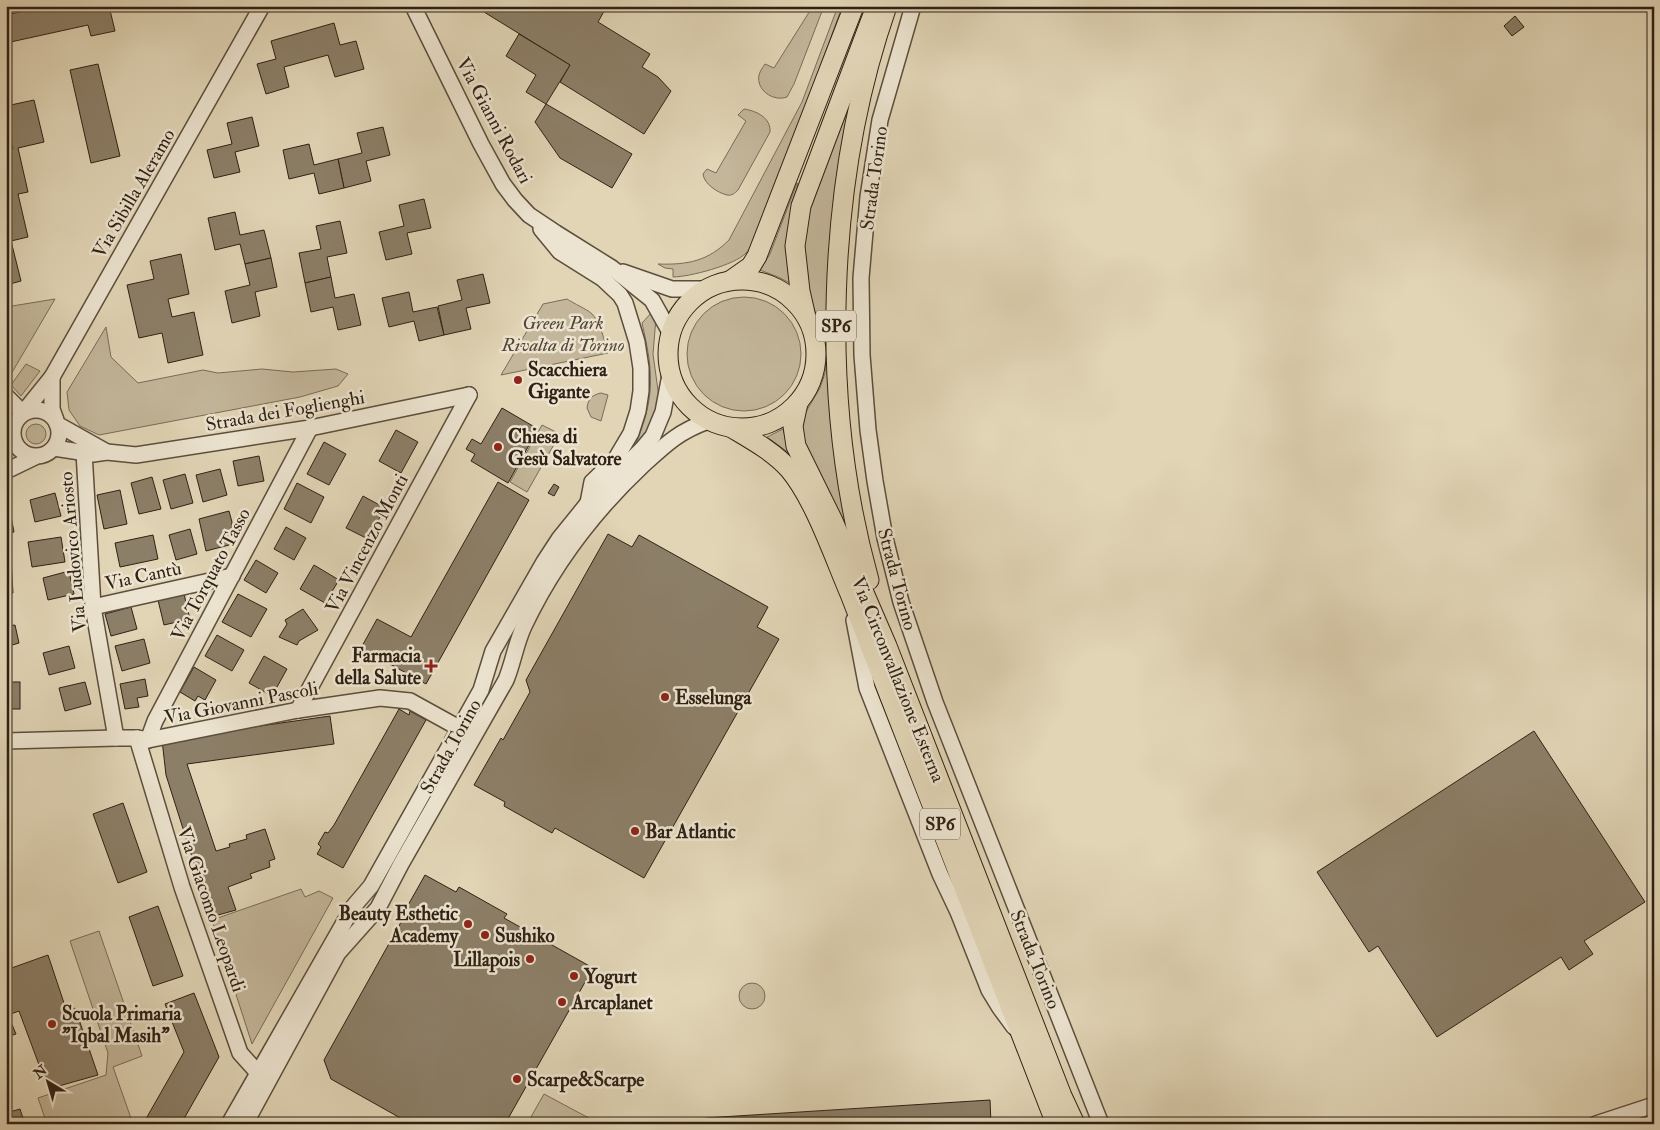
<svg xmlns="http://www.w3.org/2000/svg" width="1660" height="1130" font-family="'IM FELL Double Pica',serif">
<rect width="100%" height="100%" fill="#e1d5b6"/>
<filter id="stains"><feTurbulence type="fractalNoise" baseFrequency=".004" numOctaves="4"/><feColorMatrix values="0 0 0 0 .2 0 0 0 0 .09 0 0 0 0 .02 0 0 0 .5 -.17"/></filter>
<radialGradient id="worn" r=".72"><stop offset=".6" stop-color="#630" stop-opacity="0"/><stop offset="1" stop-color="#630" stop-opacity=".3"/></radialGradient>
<g fill="#c3b69a" stroke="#796c57">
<path d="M813,6h11l-30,78 -7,13c-14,5 -31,-7 -28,-22 1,-4 4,-8 6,-11l9,4z"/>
<path d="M838,6l4,1 -36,98 -53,138c-2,3 -4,7 -7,10 -11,12 -57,24 -73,24v-8l-8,-1 -7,-4c30,1 50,-3 71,-24l73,-138z"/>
<path d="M851,87l6,1 -25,157 23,311 -51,-108 -4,-23 4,-10 16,-27 5,-15 1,-18 -2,-19 -16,-44 -6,-35 3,-43z"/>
<path d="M744,109c13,2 27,9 26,23l-32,58c-3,3 -6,6 -11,5 -9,-2 -23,-11 -24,-21l4,-5 9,4 30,-52 -8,-6z"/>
<path d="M797,183l1,1c-10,35 -12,63 -8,99l-12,-6 -18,-7 10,-16z"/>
<circle cx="744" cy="354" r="57"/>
<path d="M55,299l-48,82 -1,-74z"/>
<path d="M567,299c6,4 21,11 24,14 10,9 13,28 17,40l-107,22 42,-71z"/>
<path d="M653,311l3,7 -3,36 7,51 -13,32 -13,11c21,-49 20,-74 8,-125z"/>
<path d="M106,327l5,30 27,26 65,-13 15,3 44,-4 31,3 43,-3 12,5 -10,12 -38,11 -201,38 -19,-9 -11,-16 -2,-18z"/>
<path d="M26,364l14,7 -19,25 -10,-11z"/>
<path d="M601,393l7,2 -7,26 -10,-4 -4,-9c1,-9 5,-13 14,-15z"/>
<circle cx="36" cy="434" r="10"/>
<path d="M542,425l18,9 -33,58 -17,-10z"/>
<path d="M783,429l6,24 -22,-16z"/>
<path d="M301,889l4,8 14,-6 14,7 -81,146 -40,-124z"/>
<path d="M99,931l43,125 -29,11 20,57h-86l-9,-26 68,-23 2,-22 -38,-112z"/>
<circle cx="752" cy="996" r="13"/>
<path d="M544,1094l56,30h-73z"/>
</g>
<g fill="#8c7f68" stroke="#2f2114">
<path d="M46,6h63l6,25 -24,5 -3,-11 -82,18v-28z"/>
<path d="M487,6h120l-9,16 52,32 -8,13 16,10 13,14 -27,43 -84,-52 10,-17 -86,-53z"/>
<path d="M1515,16l9,11 -12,9 -8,-10z"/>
<path d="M334,23l6,22 16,-4 8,28 -29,8 -7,-22 -44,12 5,20 -23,7 -9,-30 19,-5 -5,-18z"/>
<path d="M519,34l51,31 -24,39 -20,-12 10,-17 -30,-19z"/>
<path d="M98,64l22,92 -29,7 -21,-93z"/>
<path d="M34,100l10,42 -26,6 10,44 -10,2 10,43 -17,4 10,40 -15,4v-134l7,-2 -7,-31v-12z"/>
<path d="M546,104l86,50 -20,34 -52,-30 -25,-36z"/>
<path d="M252,117l7,29 -24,6 5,20 -26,6 -7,-28 25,-6 -5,-21z"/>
<path d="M383,127l7,28 -24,6 5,20 -27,7 -6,-29 24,-6 -5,-20z"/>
<path d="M309,144l5,21 24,-6 6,29 -25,6 -5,-21 -25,6 -6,-29z"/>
<path d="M424,199l7,29 -24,5 5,21 -26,6 -7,-28 25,-6 -5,-21z"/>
<path d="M235,212l5,23 24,-5 7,28 -26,6 -5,-20 -25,6 -7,-32z"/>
<path d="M340,221l7,32 -20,4 4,20 -26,6 -6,-30 22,-4 -5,-23z"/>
<path d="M181,254l8,40 -21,5 4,18 22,-5 9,43 -35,8 -6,-30 -23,5 -12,-53 27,-6 -4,-18z"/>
<path d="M271,258l6,29 -22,5 5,24 -28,7 -7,-32 25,-6 -5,-21z"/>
<path d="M483,274l7,29 -24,5 5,21 -27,6 -6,-29 24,-6 -5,-20z"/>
<path d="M331,277l4,21 19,-4 7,31 -23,5 -5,-23 -22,5 -6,-29z"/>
<path d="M409,292l4,20 24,-5 7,28 -25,6 -5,-20 -25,6 -7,-29z"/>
<path d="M502,408l36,21 -30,54 -37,-22 4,-7 -9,-5 6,-10 9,5z"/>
<path d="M396,430l22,12 -17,31 -22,-12z"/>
<path d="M324,442l22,12 -17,31 -22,-11z"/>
<path d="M259,456l5,25 -26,5 -5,-25z"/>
<path d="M220,469l7,26 -24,7 -7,-27z"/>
<path d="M185,474l8,29 -22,6 -8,-29z"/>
<path d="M152,477l9,32 -22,5 -8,-31z"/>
<path d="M498,482l31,18 -103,184 -65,-36 16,-29 34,18z"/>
<path d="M297,483l27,14 -13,26 -27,-14z"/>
<path d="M554,484l5,3 -5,9 -6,-3z"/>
<path d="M120,490l7,34 -23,5 -7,-34z"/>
<path d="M55,493l6,23 -26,6 -5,-22z"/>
<path d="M363,496l22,12 -17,31 -22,-11z"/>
<path d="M6,506h3l5,26 -8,2z"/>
<path d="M229,511l3,11 -3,23 -23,6 -7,-32z"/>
<path d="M286,527l20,11 -12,22 -20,-11z"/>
<path d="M190,529l7,25 -21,6 -7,-25z"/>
<path d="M608,534l24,13 7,-12 129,72 -11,20 22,12 -135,239 -89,-50 -3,5 -48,-27 1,-4 -31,-17 27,-47 2,2 27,-48 -4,-12z"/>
<path d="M153,535l5,24 -38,8 -5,-24z"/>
<path d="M61,537l4,25 -33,5 -4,-25z"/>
<path d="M6,559h5l2,34 -7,1z"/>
<path d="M256,560l22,13 -12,20 -22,-13z"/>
<path d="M314,565l25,15 -14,23 -25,-14z"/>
<path d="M69,571l5,23 -26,6 -5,-22z"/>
<path d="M184,594l6,25 -26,6 -6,-25z"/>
<path d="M238,594l29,15 -16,28 -29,-15z"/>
<path d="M131,607l6,22 -26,7 -6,-22z"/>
<path d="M303,609l15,21 -19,11 -2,4 -18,-8 8,-13 -2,-4z"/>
<path d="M7,621l1,5 7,-1 4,18 -10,3 2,8 -5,1z"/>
<path d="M217,635l27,15 -12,21 -27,-15z"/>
<path d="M144,639l6,24 -28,8 -7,-25z"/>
<path d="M69,646l6,22 -26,7 -6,-22z"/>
<path d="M264,656l23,13 -15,27 -23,-13z"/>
<path d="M194,667l22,13 -11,20 -7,-4 -3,5 -15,-9z"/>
<path d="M145,679l3,17 -11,2 2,9 -14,2 -5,-25z"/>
<rect x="6" y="682" width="14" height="27"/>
<path d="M85,682l6,22 -26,7 -6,-23z"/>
<path d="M399,709l10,6 1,-4 16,9 -83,148 -26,-14 4,-7 -3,-3 7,-12 3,1 6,-8z"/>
<path d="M330,716l4,28 -147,20 29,87 14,-4 -1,-3 18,-5 -1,-4 19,-6 10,30 -6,2 1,6 -20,7 2,4 -24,9 8,23 -25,7 -45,-142 -4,-35z"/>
<path d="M1534,731l111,171 -61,39 9,13 -24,16 -8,-13 -124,80 -59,-91 -9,6 -52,-80z"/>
<path d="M123,803l24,69 -29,11 -25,-69z"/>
<path d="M6,871l6,4 -6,9z"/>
<path d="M425,875l31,17 3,-5 48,27 -3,4 89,50 -88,156h-94l-80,-45 -7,-19 81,-145 -2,-1z"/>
<path d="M158,906l25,70 -30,10 -24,-69z"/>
<path d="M48,955l19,57 8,-4 23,67 -50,14 -29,-78 -11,4 8,19 -10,3v-67z"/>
<path d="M194,993l25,64 -38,67h-38l41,-72 -19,-48z"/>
<path d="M990,1100l1,24h-286v-6z"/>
<path d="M20,1109l5,15h-19v-11z"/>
</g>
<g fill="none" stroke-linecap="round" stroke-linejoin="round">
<g stroke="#5c4e3c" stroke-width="18">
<g id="minor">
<path d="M413,6l68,138 22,40 12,16 14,15 27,18 56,35 40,32 18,32"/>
<path d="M913,6l-33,114 -12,77 -7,81 1,77 6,75 7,51 10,57 16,64 34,100 166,422"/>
<path d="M541,229l19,23 43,27 17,16 5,8 12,39 4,26v23l-3,20 -7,22 -16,27 -23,22 -4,21"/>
<path d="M623,272l49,17h33"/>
<path d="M52,377v32l4,11"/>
<path d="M6,396l17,17 29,-36 210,-371"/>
<circle cx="36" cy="433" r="23"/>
<path d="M57,424l48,27"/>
<path d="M54,448l39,6 14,-2 29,3 174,-27 159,-33"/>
<path d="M84,452l9,155 23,131"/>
<path d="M6,471l29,-14"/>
<path d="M93,607l139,-31"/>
<path d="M854,620l13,68 73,186 18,38 31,78 11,18 14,19"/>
<path d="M298,710l171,-315"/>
<path d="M137,738l45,149 58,166 18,20 9,4"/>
<path d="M148,740l7,-19 155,-293"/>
<path d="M6,741l110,-3h21l11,2 150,-30 82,-12 30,3 58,32"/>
<path d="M229,1124l124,-217 18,-21 110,-196 12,-39 51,-89 15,-23 29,-36 55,-55 10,-12 10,-24 7,-37"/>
<path d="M245,1124l93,-171 40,-45 23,-44 105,-184c7,-17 10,-37 18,-54 29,-61 70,-115 119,-161 23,-21 35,-33 65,-44"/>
<path d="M1596,1124l58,-19"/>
</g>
</g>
<g stroke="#2f2114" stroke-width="21">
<g id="major">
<circle cx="742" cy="354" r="74"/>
<path d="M731,280l20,-14 6,-10 97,-250"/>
<path d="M805,313l-5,-22 -5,-45 6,-40 71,-189"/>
<path d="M798,403l-5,23 3,20 37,75 54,125 175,450 13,28"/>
<path d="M732,428c20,12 42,24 57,41 26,31 45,88 61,125l206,530"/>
<path d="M869,580c-50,-178 -43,-399 18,-574"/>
</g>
</g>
<use href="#minor" stroke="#ece4d0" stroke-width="15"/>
<use href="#major" stroke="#e1d5b6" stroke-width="19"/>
</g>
<g fill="#8f2418" stroke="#ece4d0" stroke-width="2">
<circle cx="518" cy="380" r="5"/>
<circle cx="498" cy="447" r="5"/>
<path d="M428.5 658.5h5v5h5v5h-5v5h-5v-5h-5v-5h5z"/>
<circle cx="665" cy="697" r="5"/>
<circle cx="635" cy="831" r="5"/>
<circle cx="468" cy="924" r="5"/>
<circle cx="485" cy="935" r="5"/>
<circle cx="530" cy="959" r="5"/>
<circle cx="574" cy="976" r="5"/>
<circle cx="562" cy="1002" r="5"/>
<circle cx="52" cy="1024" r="5"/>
<circle cx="517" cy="1079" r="5"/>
</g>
<g text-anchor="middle" stroke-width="5" stroke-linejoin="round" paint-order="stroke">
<g fill="#ece4d0" stroke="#685c4c" stroke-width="1">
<rect x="816" y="310.5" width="40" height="31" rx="4"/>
<rect x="920" y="808.5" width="40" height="31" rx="4"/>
</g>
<g font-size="18" font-weight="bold" fill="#2f2114">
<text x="836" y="332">SP6</text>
<text x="940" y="830">SP6</text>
</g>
<g font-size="19" fill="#2f2114" stroke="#ece4d0">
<text transform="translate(495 120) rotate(62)" y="7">Via Gianni Rodari</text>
<text transform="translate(873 178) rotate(-82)" y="7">Strada Torino</text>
<text transform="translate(133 193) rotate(-60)" y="7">Via Sibilla Aleramo</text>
<text transform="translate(285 410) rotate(-10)" y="7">Strada dei Foglienghi</text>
<text transform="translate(366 543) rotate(-62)" y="7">Via Vincenzo Monti</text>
<text transform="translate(72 552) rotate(-95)" y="7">Via Ludovico Ariosto</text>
<text transform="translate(210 574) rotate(-62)" y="7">Via Torquato Tasso</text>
<text transform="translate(143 575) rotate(-12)" y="7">Via Cantù</text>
<text transform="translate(898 579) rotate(75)" y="7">Strada Torino</text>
<text transform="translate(899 679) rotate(68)" y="7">Via Circonvallazione Esterna</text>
<text transform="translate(241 702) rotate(-11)" y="7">Via Giovanni Pascoli</text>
<text transform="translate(450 746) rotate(-61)" y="7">Strada Torino</text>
<text transform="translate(212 909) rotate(71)" y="7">Via Giacomo Leopardi</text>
<text transform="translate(1036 959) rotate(68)" y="7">Strada Torino</text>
</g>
<g font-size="19" font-style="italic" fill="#544636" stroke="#ece4d0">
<text x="563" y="329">Green Park<tspan x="563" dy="22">Rivalta di Torino</tspan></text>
</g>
<g font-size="19" font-weight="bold" fill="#2f2114" stroke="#ece4d0" text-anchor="start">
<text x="528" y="376">Scacchiera<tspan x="528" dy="22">Gigante</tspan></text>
<text x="508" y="443">Chiesa di<tspan x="508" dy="22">Gesù Salvatore</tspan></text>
<text x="421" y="662" text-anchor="end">Farmacia<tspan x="421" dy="22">della Salute</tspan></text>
<text x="675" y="704">Esselunga</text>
<text x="645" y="838">Bar Atlantic</text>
<text x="458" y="920" text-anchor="end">Beauty Esthetic<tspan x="458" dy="22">Academy</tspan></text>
<text x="495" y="942">Sushiko</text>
<text x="520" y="966" text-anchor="end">Lillapois</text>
<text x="584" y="983">Yogurt</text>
<text x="572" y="1009">Arcaplanet</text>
<text x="62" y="1020">Scuola Primaria<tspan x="62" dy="22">"Iqbal Masih"</tspan></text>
<text x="527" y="1086">Scarpe&amp;Scarpe</text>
</g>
</g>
<rect width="1660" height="1130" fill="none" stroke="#e1d5b6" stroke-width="25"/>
<rect x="8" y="8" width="1645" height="1115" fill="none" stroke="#2f2114" stroke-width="2.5"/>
<rect x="12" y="12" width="1635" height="1105" fill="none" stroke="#2f2114"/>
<g transform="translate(48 1082) rotate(322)" stroke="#ece4d0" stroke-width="4" paint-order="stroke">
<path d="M0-4L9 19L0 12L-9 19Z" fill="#2f2114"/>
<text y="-8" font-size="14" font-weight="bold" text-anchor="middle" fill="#2f2114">N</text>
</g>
<rect width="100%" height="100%" filter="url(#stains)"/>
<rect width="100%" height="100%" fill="url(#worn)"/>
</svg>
